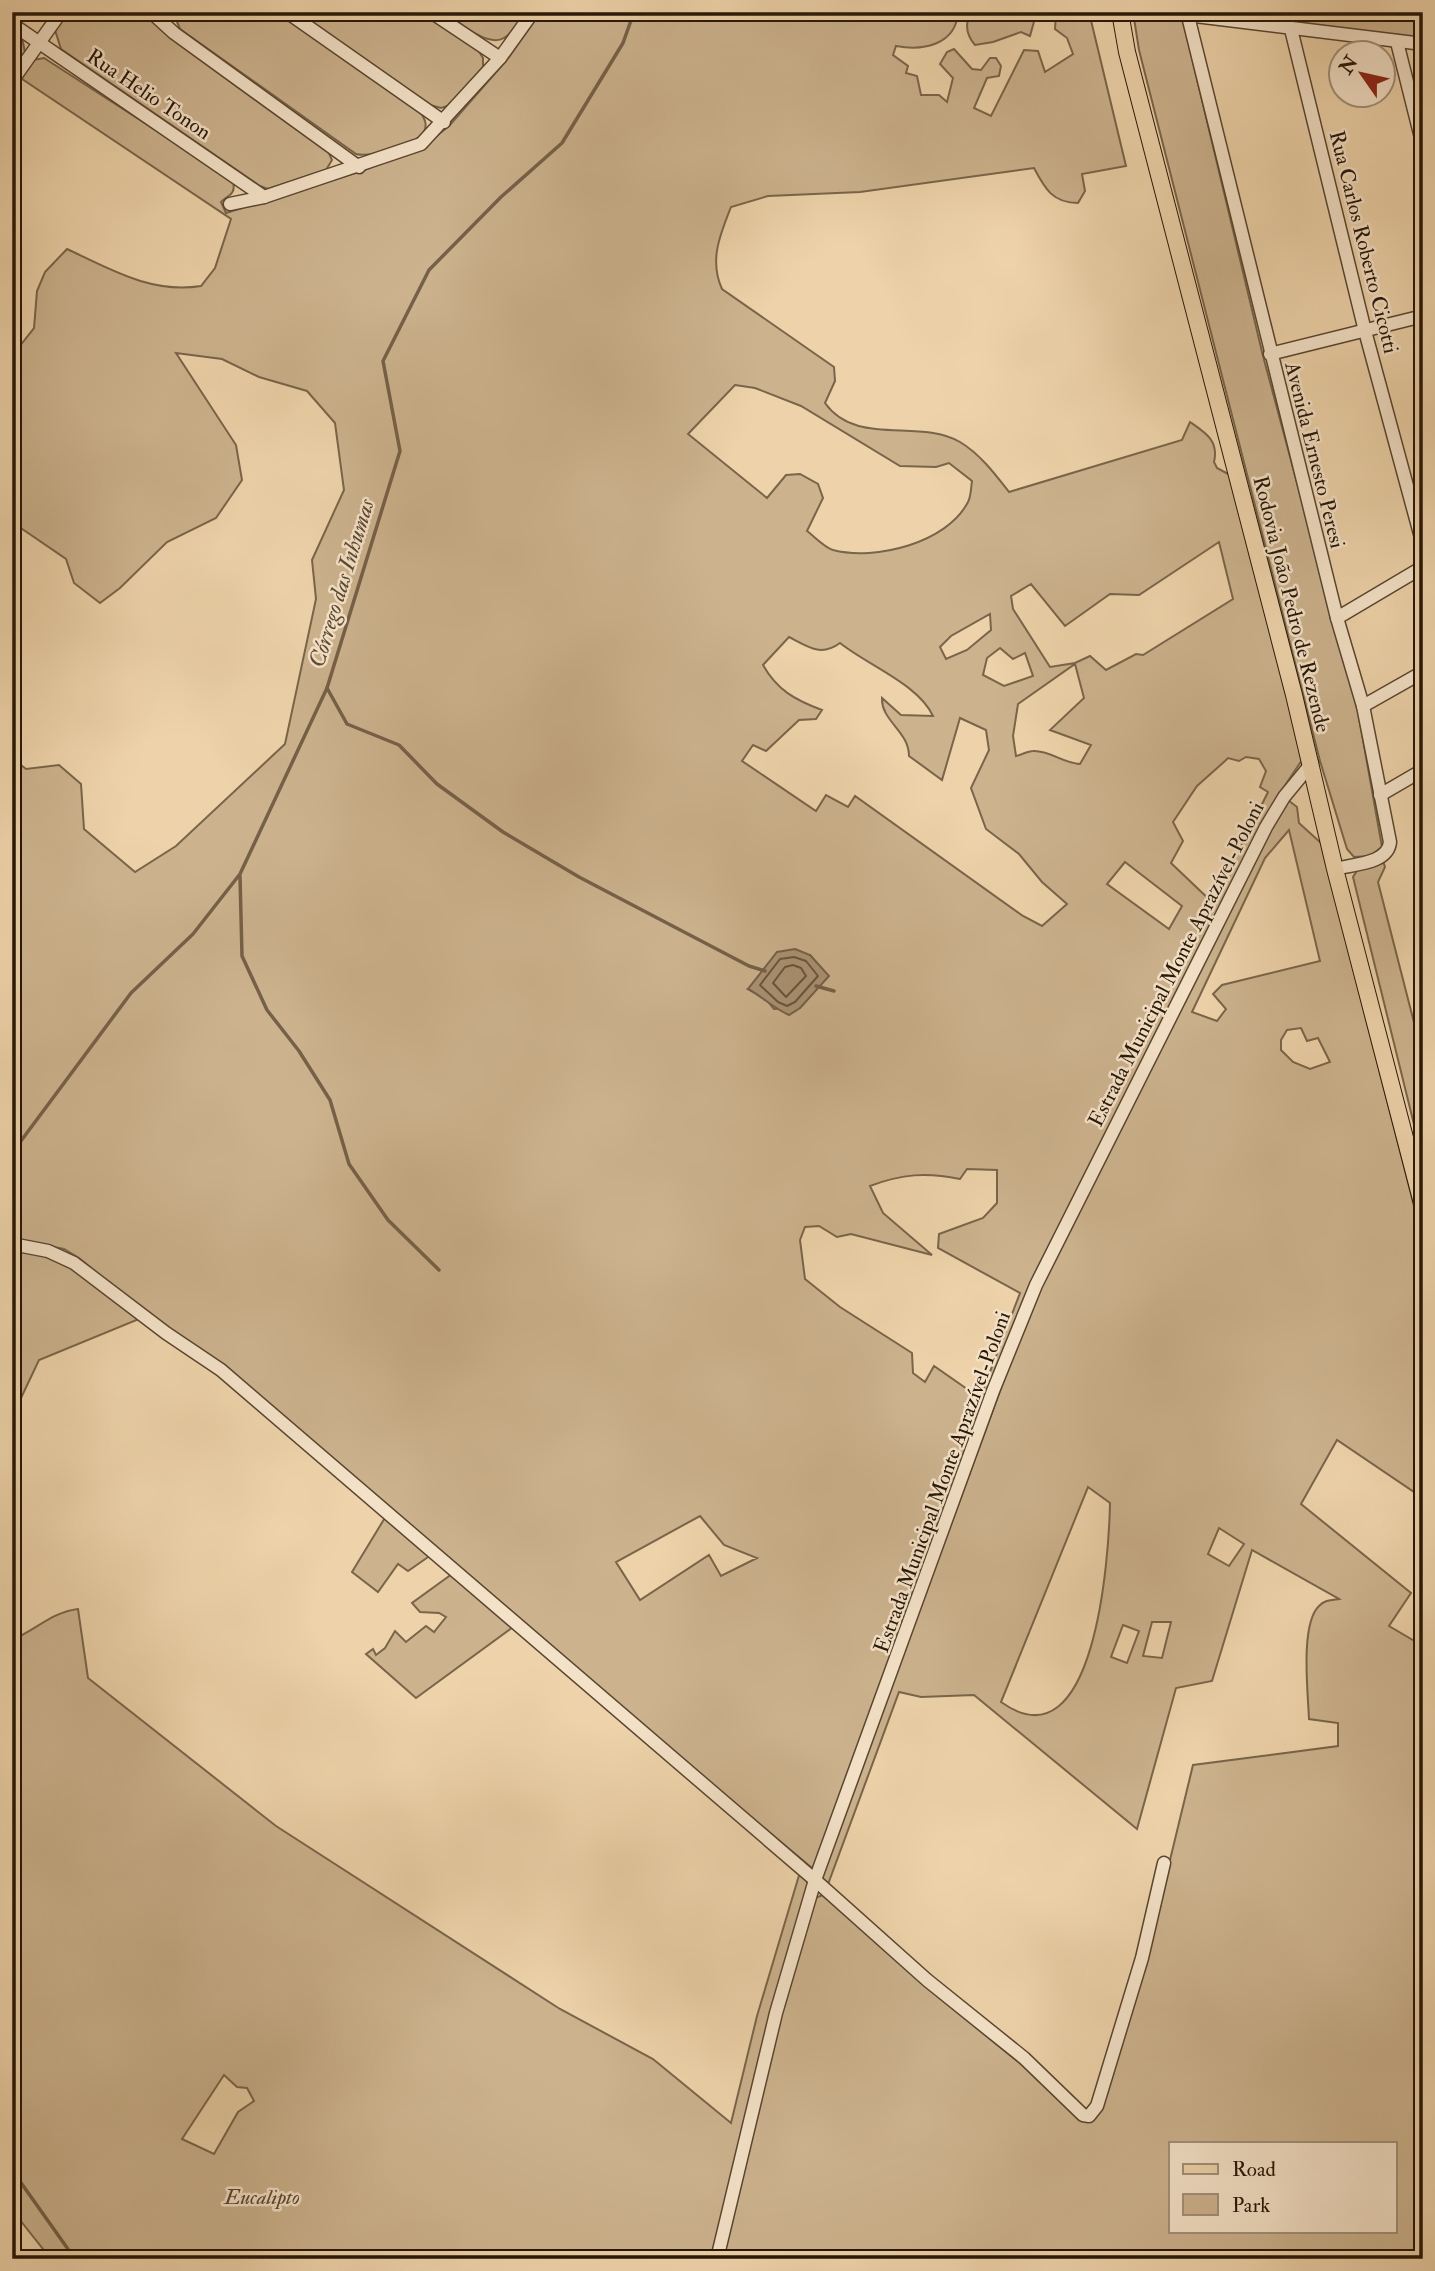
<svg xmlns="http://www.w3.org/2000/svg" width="1435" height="2271" font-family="'IM FELL Double Pica',serif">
<rect width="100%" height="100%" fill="#eed3aa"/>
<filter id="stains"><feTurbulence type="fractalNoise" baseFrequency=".00286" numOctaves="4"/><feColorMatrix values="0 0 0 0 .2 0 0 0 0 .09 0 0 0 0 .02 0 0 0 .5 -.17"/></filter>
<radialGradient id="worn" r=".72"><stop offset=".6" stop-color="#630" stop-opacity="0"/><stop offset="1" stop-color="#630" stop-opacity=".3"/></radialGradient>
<g fill="#ccb38e" stroke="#79654a" stroke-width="2" fill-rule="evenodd">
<path d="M68,12h72l188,139 4,9 -6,10 -58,19 -8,-3 -199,-137 -6,-19z"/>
<path d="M173,12h105l142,99c4,7 8,13 4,21 -8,12 -55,26 -68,22l-176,-125z"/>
<path d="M296,12h127l54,36 6,10v9l-32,38 -10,3 -11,-3z"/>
<path d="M444,12h81c-6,8 -13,22 -21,26 -17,10 -46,-17 -60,-26z"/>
<path d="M541,12h417c-2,33 -35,39 -62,34l-3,9 15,11 -2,7 11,3 4,19h18l8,7 6,-24 -13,-14 7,-12 7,-3 18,20 9,1 9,-12h6l5,8 -2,10 -12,2 -13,30 17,8 33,-66 14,1 7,21 28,-18 -6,-16 -12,-9 1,-17h33l37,154 -44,8 3,17 -7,12c-25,0 -33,-14 -44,-35l-174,24 -92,4 -37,11c-11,28 -22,53 -9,82l112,78 1,14 -10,22c31,44 94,15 135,39 20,12 35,32 49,50l173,-52 8,-18c16,11 29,19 24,40l3,6 13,7 74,282 -24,36 -248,491 -217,583 -3,1 -733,-610 -15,-9 -52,-10v-481l14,11 33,-4 22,19 3,45 51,43 41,-26 109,-102 31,-145 -4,-39 32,-70 -9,-67 -28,-32 -48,-14 -37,-18 -46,-6 60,92 6,35 -26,38 -49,24 -47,46 -20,15 -26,-20 -8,-24 -54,-37v-166l22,-28 3,-37 8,-19 22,-23c43,20 84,45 134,37l14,-18 16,-49 -215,-144 -4,4v-47l10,6 3,14 8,8 11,-2 189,122c3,16 -4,14 -12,22l5,11 136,-42 61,-24 26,-21 57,-65zM735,385l20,3 46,18 99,60 36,1 13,-4 23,18c-1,6 -1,16 -4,21 -21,41 -93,59 -135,48 -9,-3 -18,-13 -26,-19l16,-33 -5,-14 -18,-10 -14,1 -19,23 -79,-64zM1219,542l14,57 -90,56 -7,-1 -30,16 -16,-14 -15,7 -25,4 -37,-58 -2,-13 20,-12 34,42 45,-32 29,1zM990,614l1,16 -24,20 -21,9 -6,-12 11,-11zM789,637c19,10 32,20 51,6 29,23 78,41 93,73l-32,-1 -19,-17c-1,23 27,33 27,58l33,24 18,-62 26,12 3,20 -18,38 15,41 33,25 23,28 25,22 -25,22 -19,-10 -168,-120 -7,11 -22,-12 -10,16 -74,-50 11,-16 13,6 33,-31 17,-1 6,-9c-27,-10 -45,-20 -59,-45zM1000,648l13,11 12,-6 8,23 -29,10 -21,-11 4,-17zM1075,664l9,34 -34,32 41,15 -11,19c-17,-1 -31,-14 -47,-13 -5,0 -12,4 -17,5l-3,-20 5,-32zM1246,757l13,2 7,12 -6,16 8,5 -55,111 -42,-40 12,-22 -10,-19 24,-36 28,-25 3,-3 11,3zM1125,862l57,44 -13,23 -62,-45zM810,955l18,21 -28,32 -26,1 -9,-11 -17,-9zM967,1169l30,1v33l-14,15 -44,16 -1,14 82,45 -40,105 -46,-32 -9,16 -12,-9 -1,-20 -72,-46 -35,-28 -5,-39 5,-13 14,-1 18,11 14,-3 81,21 -49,-42 -13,-27c32,-12 56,-14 90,-7zM700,1516l24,29 33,13 -36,18 -12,-21 -69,45 -24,-38z"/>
<path d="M970,12h85l-8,6h-12l-5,18 -9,-4 -28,10 -18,3c-9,-10 -10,-21 -5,-33z"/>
<path d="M1133,12h48l82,344 94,350 25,141 -12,9 -16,1 -7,-8 -27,-88 -181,-711z"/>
<path d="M1226,12h197v26l-197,-24z"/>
<path d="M1288,800l9,7 2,16 22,20 102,398v257l-86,-58 -36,64 110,89 -22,33 34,20v613h-702l59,-243 35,-118 8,-3 101,90 163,133 59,-159 47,-194 145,-19v-23l-29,-4c-1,-26 -9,-95 10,-113 5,-6 13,-6 20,-7l-87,-49 -40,131 -36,7 -39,141 -163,-134 -53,2 -22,-5 -72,195 -7,-7 219,-595 229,-456zM1289,830l31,131 -98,24 -9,9 13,15 -9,12 -25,-9 73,-154zM1301,1028l6,13 11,-3 12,24 -20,7 -17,-7 -12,-12v-10l6,-10zM1088,1487l22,16c-1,51 -14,267 -109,199zM1219,1528l25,16 -15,22 -21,-12zM1152,1622h19l-9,36 -19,-2zM1123,1625l16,6 -12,32 -16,-6zM1171,2143h224v88h-224z"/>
<path d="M1383,861l2,6 -7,15 41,160 4,3v116l-70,-284 5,-8z"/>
<path d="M12,1248l50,11 77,60 -100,41 -27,57z"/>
<path d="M386,1516l45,39 -23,16 -10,-7 -20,28 -26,-20z"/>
<path d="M452,1574l61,53 -97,71 -50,-44 7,-5 3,6 9,-7 10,-17 11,11 20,-16 8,6 12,-15 -7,-4 -19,-1 -8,-9z"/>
<path d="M78,1609l10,69 188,148 284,183 93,50 78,64 26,-107 43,-144 10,7 -96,380h-663l-39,-49v-570c24,-10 40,-28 66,-31zM224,2075l13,12 10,1 7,13 -16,11 -24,42 -32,-15z"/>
</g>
<path fill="#aa9373" stroke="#756148" stroke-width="2" d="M795,949l15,6 19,21 -29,32 -11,7c-16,-7 -26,-18 -41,-26l29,-37z"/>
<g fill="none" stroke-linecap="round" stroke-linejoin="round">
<g stroke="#68553d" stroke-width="2">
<path d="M794,957l12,4 12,15 -23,26 -8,4 -9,-4 -18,-17 20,-26z"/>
<path d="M793,965l8,3 5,8 -20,21 -13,-14 12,-16z"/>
</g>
<g stroke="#756148" stroke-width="3.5">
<path d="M327,688l20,36 52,21 38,39 66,48 76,45 170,89 16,5"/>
<path d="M240,876l2,80 25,54 32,41 31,49 19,64 39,56 51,50"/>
<path d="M816,986l18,5"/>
<path d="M12,1153l119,-160 62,-59 47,-60 87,-186 73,-237 -17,-90 46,-91 72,-73 61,-54 61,-100 11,-31"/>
<path d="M12,2170l63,89"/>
</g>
<g stroke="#584630" stroke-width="15">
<g id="minor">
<path d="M151,12l23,21 185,134"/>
<path d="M287,12l157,110"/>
<path d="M431,12l69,46"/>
<path d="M1187,12l150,606 26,88 27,136c-2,22 -37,22 -55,27"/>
<path d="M1187,15l236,29"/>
<path d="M12,24l252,173"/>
<path d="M1291,29l74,302 58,214"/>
<path d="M1397,42l26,104"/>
<path d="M17,74l44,-62"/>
<path d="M230,204l34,-7 157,-53 79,-86 33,-46"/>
<path d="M1270,354l153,-38"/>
<path d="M1337,618l86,-51"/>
<path d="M1363,706l60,-34"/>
<path d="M1380,795l43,-25"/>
<path d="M12,1244l36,7 26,12 92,70 55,37 594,510 112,100 97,78 59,57 6,1 8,-10 45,-148 22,-95"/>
<path d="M717,2259l59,-246 39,-133 178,-489 43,-106 230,-458 18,-30 28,-34"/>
</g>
</g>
<g stroke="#261707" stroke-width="18">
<path id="major" d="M1120,12l7,40 167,643 41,174 88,338"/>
</g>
<use href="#minor" stroke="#f4e2c8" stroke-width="12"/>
<use href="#major" stroke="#eed3aa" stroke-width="16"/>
</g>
<g text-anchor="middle" stroke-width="5" stroke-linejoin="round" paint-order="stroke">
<g font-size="21" fill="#261707" stroke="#f4e2c8">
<text transform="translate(149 94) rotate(34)" y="7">Rua Helio Tonon</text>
<text transform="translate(1364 242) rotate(76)" y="7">Rua Carlos Roberto Cicotti</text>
<text transform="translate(1315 455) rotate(76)" y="7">Avenida Ernesto Peresi</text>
<text transform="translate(1292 604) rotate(76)" y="7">Rodovia João Pedro de Rezende</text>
<text transform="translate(1176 964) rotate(-63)" y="7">Estrada Municipal Monte Aprazível-Poloni</text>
<text transform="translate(942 1482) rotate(-70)" y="7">Estrada Municipal Monte Aprazível-Poloni</text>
</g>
<g font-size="21" font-style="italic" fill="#584630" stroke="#f4e2c8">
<text x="262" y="2204">Eucalipto</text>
</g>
<g font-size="23" font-style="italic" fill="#5b4932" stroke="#f4e2c8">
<text transform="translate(341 583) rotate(-73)" y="8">Córrego das Inhumas</text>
</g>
</g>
<rect width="1435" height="2271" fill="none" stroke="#eed3aa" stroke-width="42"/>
<rect x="14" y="14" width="1407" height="2243" fill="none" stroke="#261707" stroke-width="3.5"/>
<rect x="21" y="21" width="1393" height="2229" fill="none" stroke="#261707" stroke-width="2"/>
<rect x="1169" y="2142" width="228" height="91" fill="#f4e2c8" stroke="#a2917b" stroke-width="2"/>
<rect x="1183" y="2164" width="35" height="10" fill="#eed3aa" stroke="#a2917b" stroke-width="2"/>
<text x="1232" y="2176" font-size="21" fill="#261707">Road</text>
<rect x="1183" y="2194" width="35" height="21" fill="#ccb38e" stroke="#a2917b" stroke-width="2"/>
<text x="1232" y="2212" font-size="21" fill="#261707">Park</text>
<g transform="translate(1362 74) rotate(304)"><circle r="33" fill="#f4e2c8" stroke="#a2917b" stroke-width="2"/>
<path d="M0-5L12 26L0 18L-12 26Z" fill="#8f2418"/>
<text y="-10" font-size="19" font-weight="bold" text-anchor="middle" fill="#261707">N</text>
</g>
<rect width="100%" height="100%" filter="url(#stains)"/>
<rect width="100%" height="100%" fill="url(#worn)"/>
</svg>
